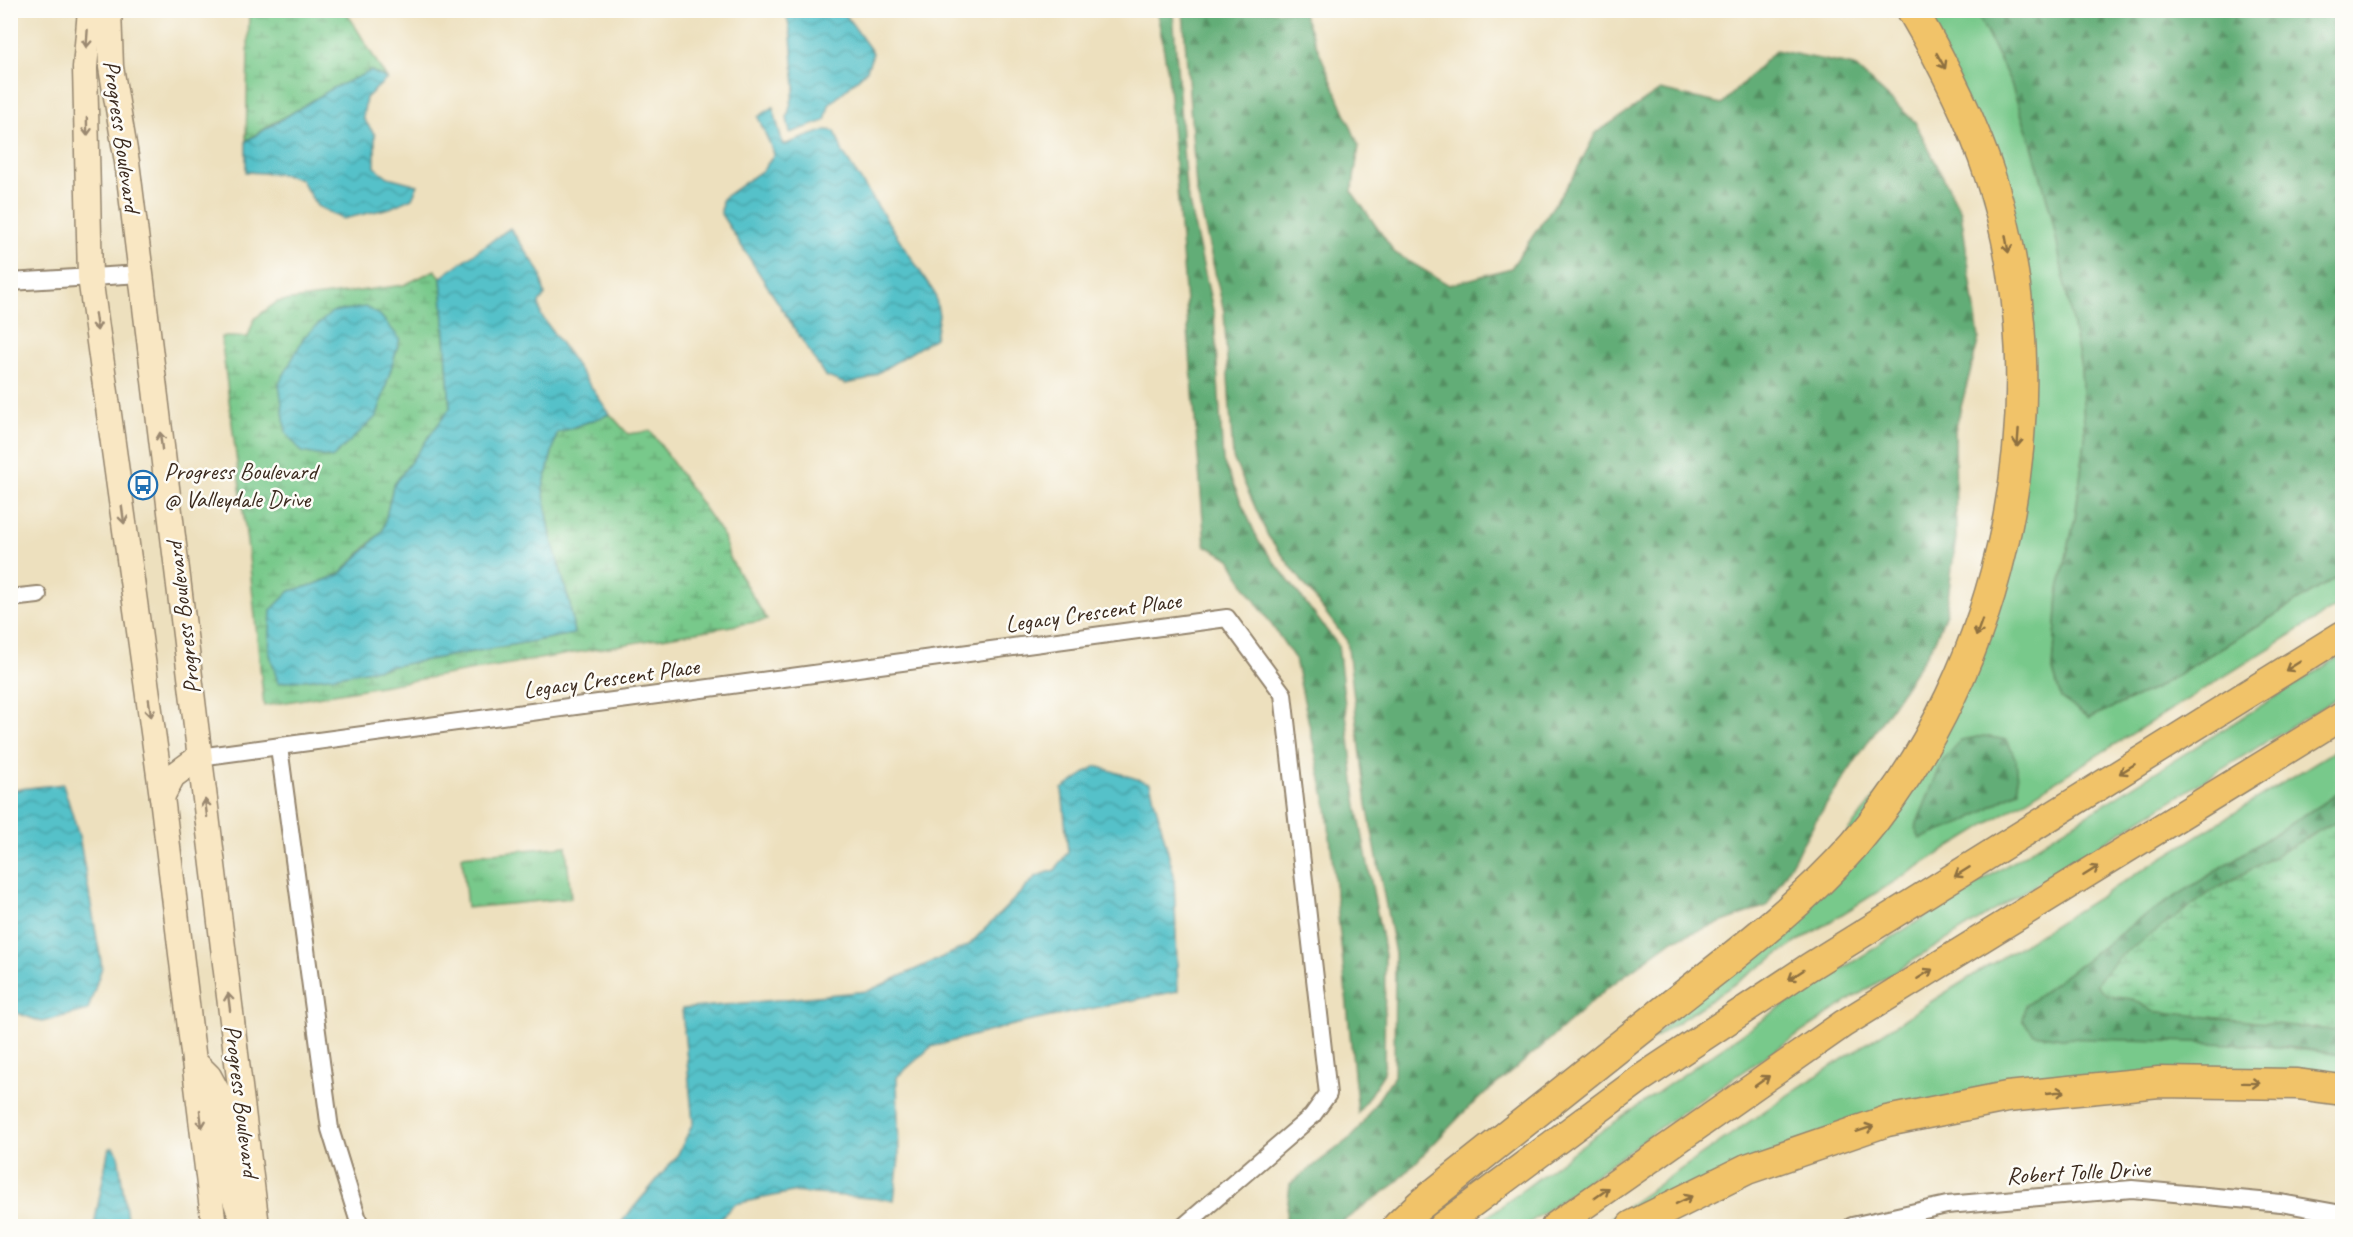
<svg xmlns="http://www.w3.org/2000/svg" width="2353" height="1237" font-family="Caveat,sans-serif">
<defs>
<pattern id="forest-firs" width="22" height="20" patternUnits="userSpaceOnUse" patternTransform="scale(1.5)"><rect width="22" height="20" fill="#62ad77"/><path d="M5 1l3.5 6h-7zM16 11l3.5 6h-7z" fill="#528d61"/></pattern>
<pattern id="wetland-marsh" width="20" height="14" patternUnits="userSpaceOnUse" patternTransform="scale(1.5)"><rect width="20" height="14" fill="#78c98b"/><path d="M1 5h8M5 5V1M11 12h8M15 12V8" fill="none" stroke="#64a371"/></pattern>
<pattern id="park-tufts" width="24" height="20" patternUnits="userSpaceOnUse" patternTransform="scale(1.5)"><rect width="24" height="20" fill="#78c98b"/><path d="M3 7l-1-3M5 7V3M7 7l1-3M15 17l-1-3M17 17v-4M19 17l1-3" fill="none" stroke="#64a371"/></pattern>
<pattern id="water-waves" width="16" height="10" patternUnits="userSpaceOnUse" patternTransform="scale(1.5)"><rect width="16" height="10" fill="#54c1c9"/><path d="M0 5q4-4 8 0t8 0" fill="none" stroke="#479da3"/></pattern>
</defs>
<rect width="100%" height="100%" fill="#fdfcf7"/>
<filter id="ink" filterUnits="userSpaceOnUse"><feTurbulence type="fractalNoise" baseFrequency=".0167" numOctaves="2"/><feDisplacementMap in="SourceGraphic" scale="12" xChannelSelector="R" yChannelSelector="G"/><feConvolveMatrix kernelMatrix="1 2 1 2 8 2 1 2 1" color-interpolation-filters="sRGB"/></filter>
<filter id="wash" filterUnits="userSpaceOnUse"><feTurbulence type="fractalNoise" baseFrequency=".008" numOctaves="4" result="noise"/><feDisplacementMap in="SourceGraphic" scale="24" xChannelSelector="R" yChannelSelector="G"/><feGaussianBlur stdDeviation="1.35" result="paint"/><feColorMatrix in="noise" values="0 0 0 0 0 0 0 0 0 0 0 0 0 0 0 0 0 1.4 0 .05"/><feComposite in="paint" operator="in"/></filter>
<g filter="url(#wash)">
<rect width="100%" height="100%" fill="#ede0be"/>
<g fill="#78c98b" stroke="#5a7a54" stroke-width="1.5">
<path d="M1923,11h53l34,70 22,64 20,72 29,151 4,73 -10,77 -17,76 -5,76 8,28 28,20 65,-29 188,-115v29l-548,341 -159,107 123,-104 215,-276 56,-343z"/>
<path d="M2342,655v40l-486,301 -177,118 -154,112h-50l114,-86 192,-133z"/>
<path d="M2342,746v45l-205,130 -112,85 36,32c94,0 189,3 281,17v22l-284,3 -427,137 -16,9h-16l199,-138 134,-87z"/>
</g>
<g fill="url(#forest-firs)" stroke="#4e6c4a" stroke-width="1.5">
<path d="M1157,11h16l13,178 28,125 9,147 36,81 79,103 19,161 28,149 -1,118 -26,40 -31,-306 -32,-148 -50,-73 -15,-27 -25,-14 -37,-471z"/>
<path d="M1183,11h119l57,135 -7,46 43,61 54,32 62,-17 62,-91 23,-44 64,-43 62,14 54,-54 78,16 61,56 46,90 18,126 -24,92 1,108 -10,75 -12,30 -118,177 -49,86 -94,34 -67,49 -66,59 -72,60 -73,76 -53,38 -17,4h-40l5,-42 64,-49 40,-59 1,-122 -28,-149 -20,-164 -79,-105 -35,-78 -9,-146 -28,-124z"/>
<path d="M2325,11l9,7 8,2v554l-188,115 -65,29 -28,-20 -8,-28 5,-76 17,-76 10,-77 -4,-73 -29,-151 -20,-72 -22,-64 -34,-70z"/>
<path d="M1984,736l23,4 9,20 3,30 -52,31 -47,18 -5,-11 27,-66 19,-22z"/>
<path d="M2342,791v27l-131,74 -103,104 25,3 20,12 189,20v24l-44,-7 -104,-6 -133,-4 -27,-4 -12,-14 3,-14 112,-85z"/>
</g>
<g fill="url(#wetland-marsh)" stroke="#5a7a54" stroke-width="1.5">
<path d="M249,11h97l41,68 -16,-8 -103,55 -22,15z"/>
<path d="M435,270l6,7 9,132 -57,77 -10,44 -43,44 -27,11 -23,6 -12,92 59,-7 237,-42 -4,-30 -19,-67 -8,-49 14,-55 53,-19 18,20 23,-3 73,106 5,20 38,63 -503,86 -15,-148 -28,-221h27l6,-18 23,-17 127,-17z"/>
<path d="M2342,818v213l-189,-20 -20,-12 -25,-3 -12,-12 22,-26 93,-66z"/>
</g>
<path fill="url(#park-tufts)" stroke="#5a7a54" stroke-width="1.5" d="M566,846l5,52 -104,10 -5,-52z"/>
<g fill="url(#water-waves)" stroke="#487674" stroke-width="1.5">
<path d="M786,11h57l30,42 -6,17 -38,35 -4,16 -35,12 -3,-15 8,-31 -4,-50z"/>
<path d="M371,71l16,8 -21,19 -3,20 12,17v32l13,10 30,8 -6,13 -22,10 -47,11 -26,-13 -17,-27 -20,-5 -34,-2v-31l87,-53z"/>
<path d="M773,107l10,38 43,-15 9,1 8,22 92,141 4,21 -4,23 -69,42 -21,4 -20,-8 -104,-162 1,-15 42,-30 10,-15 -16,-37z"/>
<path d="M510,228l30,44 5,23 -6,8 2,12 69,99 -53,19 -14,55 8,49 19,67 4,30 -237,42 -59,7 -9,-32 2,-41 19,-19 23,-6 27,-11 26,-25 17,-19 10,-44 57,-78 -9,-131z"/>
<path d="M365,307l15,8 20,24 -23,77 -45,42 -30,-6 -16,-19 -7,-49 25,-47 28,-25z"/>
<path d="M1096,766l54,17 24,92 4,116 -161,33 -86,23 -34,30 2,81 -5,42 -102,-8 -57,12 -23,22h-94l59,-70 16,-33 -11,-114 186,-18 101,-46 68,-69 18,-6 13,-18 -6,-63z"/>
<path d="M63,784l16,52 23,131 -14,43 -46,12 -31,-11v-221z"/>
<path d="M113,1147l5,6 9,65 -8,8h-25l14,-74 2,-4z"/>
</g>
</g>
<g filter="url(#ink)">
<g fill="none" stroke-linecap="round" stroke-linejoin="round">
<g stroke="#94856e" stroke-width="20">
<g id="street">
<path d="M10,282l131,-8"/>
<path d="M10,598l28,-3"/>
<path d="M279,747l51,382 30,97"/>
<path d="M199,757l1028,-139 56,76 45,400 -16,22 -128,110"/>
<path d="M1852,1226l95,-21 185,-16 149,14 61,11"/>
</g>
</g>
<g stroke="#94856e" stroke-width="27">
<g id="secondary">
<path d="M90,10l-5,58 5,209 72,520 52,429"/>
<path d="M109,10l2,57 16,95 14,112 116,952"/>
<path d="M162,797l11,-21 26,-19"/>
<path d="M194,1061l15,15 12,22 11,93 12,35"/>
</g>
</g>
<g stroke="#94856e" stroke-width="30">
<g id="primary">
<path d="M1442,1226l198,-147 169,-112 533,-332"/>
<path d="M1555,1226l288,-202 499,-308"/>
</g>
</g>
<g stroke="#94856e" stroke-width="33">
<g id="highway">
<path d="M1398,1226l22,-21c78,-62 156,-125 235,-187 69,-55 141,-107 199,-173 153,-176 208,-447 136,-669 -19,-58 -47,-113 -78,-166"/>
<path d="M1632,1226l115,-57 140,-48 120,-24 152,-15 138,2 45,6"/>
</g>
</g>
<use href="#street" stroke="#fff" stroke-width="16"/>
<use href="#secondary" stroke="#f9e7c3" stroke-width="24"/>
<use href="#primary" stroke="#f1c369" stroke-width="27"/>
<use href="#highway" stroke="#f1c369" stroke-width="30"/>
</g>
<defs><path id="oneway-shaft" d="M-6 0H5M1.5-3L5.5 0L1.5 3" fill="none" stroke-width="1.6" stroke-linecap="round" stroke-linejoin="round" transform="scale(1.5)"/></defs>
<g stroke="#9a8870">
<use href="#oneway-shaft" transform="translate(87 39) rotate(94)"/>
<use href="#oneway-shaft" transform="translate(87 127) rotate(89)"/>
<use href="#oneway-shaft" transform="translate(96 322) rotate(82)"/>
<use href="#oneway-shaft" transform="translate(161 441) rotate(-97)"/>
<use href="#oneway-shaft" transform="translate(123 515) rotate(82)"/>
<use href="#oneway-shaft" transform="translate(150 708) rotate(82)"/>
<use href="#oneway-shaft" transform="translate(206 808) rotate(-97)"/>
<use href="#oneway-shaft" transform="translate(229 1002) rotate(-97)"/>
<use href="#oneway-shaft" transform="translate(201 1119) rotate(83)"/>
</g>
<g stroke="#8d6f40">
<use href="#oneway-shaft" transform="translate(1941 61) rotate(61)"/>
<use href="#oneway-shaft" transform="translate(2007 244) rotate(80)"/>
<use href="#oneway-shaft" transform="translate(2018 438) rotate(94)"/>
<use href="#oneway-shaft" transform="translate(1979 628) rotate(110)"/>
<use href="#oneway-shaft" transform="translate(2293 666) rotate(148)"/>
<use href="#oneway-shaft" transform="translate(2127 769) rotate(148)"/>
<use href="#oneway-shaft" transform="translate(2091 871) rotate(-32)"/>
<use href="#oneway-shaft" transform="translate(1962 872) rotate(148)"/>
<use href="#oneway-shaft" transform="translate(1925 974) rotate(-32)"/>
<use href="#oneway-shaft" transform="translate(1796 975) rotate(147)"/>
<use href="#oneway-shaft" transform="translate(1762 1081) rotate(-35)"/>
<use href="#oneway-shaft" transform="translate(2251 1083) rotate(1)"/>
<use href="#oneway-shaft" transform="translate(2056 1092) rotate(-6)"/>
<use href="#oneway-shaft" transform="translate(1865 1129) rotate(-19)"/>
<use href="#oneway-shaft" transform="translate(1602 1193) rotate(-35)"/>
<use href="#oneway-shaft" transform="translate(1684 1200) rotate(-26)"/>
</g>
</g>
<defs>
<g id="bus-ring" transform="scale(1.5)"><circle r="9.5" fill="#fdfcf7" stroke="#1f6fb2" stroke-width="1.5"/><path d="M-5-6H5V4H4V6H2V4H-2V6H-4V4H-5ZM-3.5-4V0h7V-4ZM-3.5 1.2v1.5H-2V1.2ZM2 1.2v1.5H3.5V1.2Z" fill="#1f6fb2"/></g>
</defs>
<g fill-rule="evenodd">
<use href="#bus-ring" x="143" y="485"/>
</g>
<g text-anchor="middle" stroke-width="5" stroke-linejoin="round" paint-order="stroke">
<g font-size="24" fill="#3b2a1e" stroke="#fdfcf7">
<text transform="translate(122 136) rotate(82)" y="8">Progress Boulevard</text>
<text transform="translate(1093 612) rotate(-8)" y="8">Legacy Crescent Place</text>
<text transform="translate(183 618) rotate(-97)" y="8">Progress Boulevard</text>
<text transform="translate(611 678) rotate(-8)" y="8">Legacy Crescent Place</text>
<text transform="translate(242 1101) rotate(83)" y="8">Progress Boulevard</text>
<text transform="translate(2078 1172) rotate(-3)" y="8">Robert Tolle Drive</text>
</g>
<g font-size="24" fill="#3b2a1e" stroke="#fdfcf7" text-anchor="start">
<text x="164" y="479">Progress Boulevard<tspan x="164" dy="28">@ Valleydale Drive</tspan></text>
</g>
</g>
<rect width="2353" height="1237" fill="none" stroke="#fdfcf7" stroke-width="36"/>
</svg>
